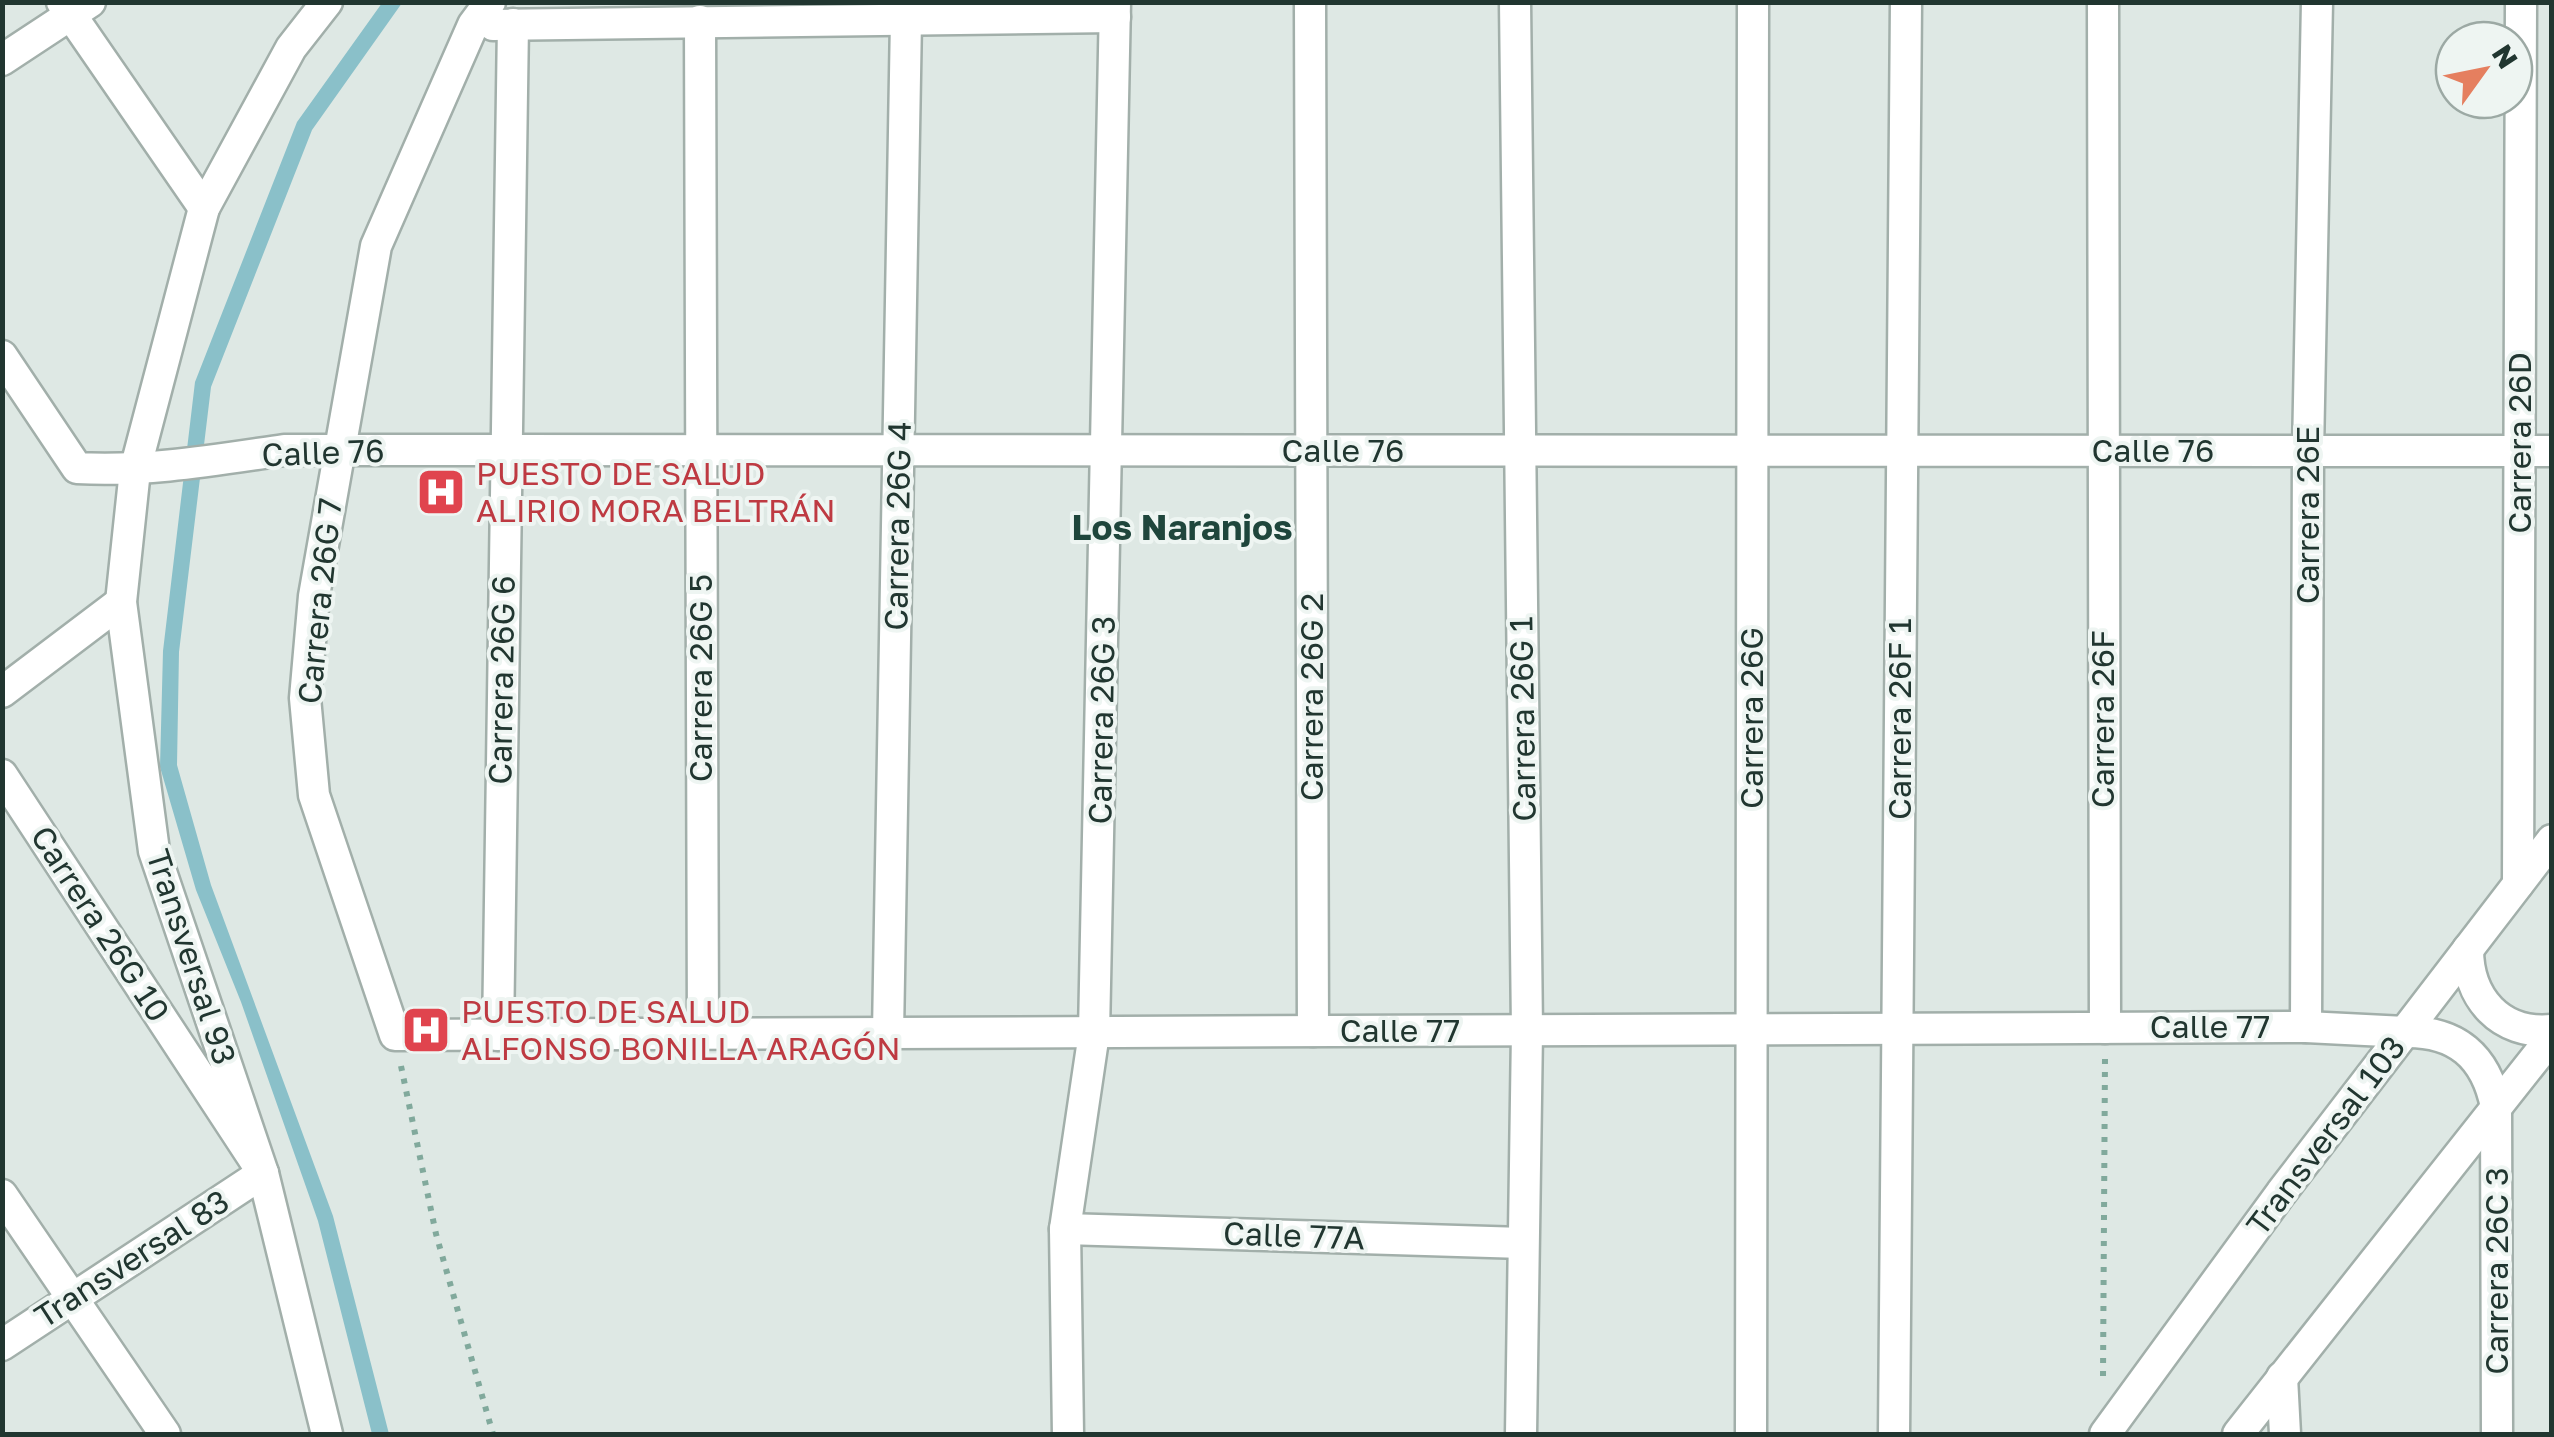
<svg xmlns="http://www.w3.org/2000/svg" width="2554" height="1437" font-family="'Golos Text',sans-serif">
<rect width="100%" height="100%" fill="#dee8e4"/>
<path fill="#8ac0c9" d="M382,3h20l-90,127 -101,257 -32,265 -2,113 34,120 122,331 56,218h-17l-54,-213 -77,-219 -45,-112 -36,-123 3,-116 32,-269 102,-260z"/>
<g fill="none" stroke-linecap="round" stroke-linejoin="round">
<g stroke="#a2afaa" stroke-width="35">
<g id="minor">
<path d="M62,2l142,206"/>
<path d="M327,2l-36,46 -87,160 -69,262 -14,132 33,249 109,322 64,261"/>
<path d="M490,2l-17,23 -97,221 -62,350 -9,102 9,97 81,240 1911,-8 99,5"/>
<path d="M1310,2l3,1029"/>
<path d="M1515,2l12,1029 -6,403"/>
<path d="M2103,2l2,1026"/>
<path d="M700,21l3,1013"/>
<path d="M493,25l622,-8"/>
<path d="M2,60l88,-58"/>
<path d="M2,356l75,112c70,4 138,-8 207,-18l2268,1"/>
<path d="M2,692l119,-90"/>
<path d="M2,775l261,398 -261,172"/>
<path d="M2518,884l3,-882"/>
<path d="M2306,1027l2,-576 9,-449"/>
<path d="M888,1033l18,-1014"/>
<path d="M498,1035l15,-1011"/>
<path d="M2496,1107l1,327"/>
<path d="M2,1195l163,239"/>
<path d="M1065,1229l458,14"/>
<path d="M2282,1377l3,57"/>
<path d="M1068,1434l-3,-205 29,-196 21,-1031"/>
<path d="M1751,1434l2,-1432"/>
<path d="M1894,1434l12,-1432"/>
</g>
</g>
<g stroke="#a2afaa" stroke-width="35">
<g id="tertiary">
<path d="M2468,949c0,49 32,86 84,81"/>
<path d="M2405,1032c51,-1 81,24 91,75"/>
<path d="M2105,1434l176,-241 271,-353"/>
<path d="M2238,1434l314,-397"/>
</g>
</g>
<g stroke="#81a99c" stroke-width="6" stroke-dasharray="5 8" stroke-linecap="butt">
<path d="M401,1066l35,168 57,200"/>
<path d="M2103,1376l2,-317"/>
</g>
<use href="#minor" stroke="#fff" stroke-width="30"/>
<use href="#tertiary" stroke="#fff" stroke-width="30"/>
</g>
<defs>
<g id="hospital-square" transform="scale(2.5)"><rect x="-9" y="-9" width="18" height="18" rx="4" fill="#e0444e" stroke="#eef5f2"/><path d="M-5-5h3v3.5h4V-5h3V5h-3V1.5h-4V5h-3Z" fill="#fff"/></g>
</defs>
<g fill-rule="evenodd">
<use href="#hospital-square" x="441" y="492"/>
<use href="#hospital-square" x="426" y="1030"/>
</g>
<g text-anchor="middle" stroke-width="8" stroke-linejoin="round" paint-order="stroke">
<g font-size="32" fill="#213630" stroke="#eef5f2">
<text transform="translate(2520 443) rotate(-90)" y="11">Carrera 26D</text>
<text x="1343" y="462">Calle 76</text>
<text x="2153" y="462">Calle 76</text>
<text transform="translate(323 453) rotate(-2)" y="11">Calle 76</text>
<text transform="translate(2308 515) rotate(-90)" y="11">Carrera 26E</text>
<text transform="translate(898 526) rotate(-89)" y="11">Carrera 26G 4</text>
<text transform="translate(320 601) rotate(-84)" y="11">Carrera 26G 7</text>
<text transform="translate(701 678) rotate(-90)" y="11">Carrera 26G 5</text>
<text transform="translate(502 680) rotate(-89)" y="11">Carrera 26G 6</text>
<text transform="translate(1312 697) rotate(-90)" y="11">Carrera 26G 2</text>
<text transform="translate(1752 718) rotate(-90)" y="11">Carrera 26G</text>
<text transform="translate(1523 719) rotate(-91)" y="11">Carrera 26G 1</text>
<text transform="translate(1900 719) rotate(-90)" y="11">Carrera 26F 1</text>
<text transform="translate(2103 719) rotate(-90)" y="11">Carrera 26F</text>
<text transform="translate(1102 720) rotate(-89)" y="11">Carrera 26G 3</text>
<text transform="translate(100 924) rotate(57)" y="11">Carrera 26G 10</text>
<text transform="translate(191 957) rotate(72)" y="11">Transversal 93</text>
<text x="2210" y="1038">Calle 77</text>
<text x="1400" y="1042">Calle 77</text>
<text transform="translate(2326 1136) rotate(-53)" y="11">Transversal 103</text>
<text transform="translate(1294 1236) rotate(2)" y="11">Calle 77A</text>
<text transform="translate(132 1259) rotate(-33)" y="11">Transversal 83</text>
<text transform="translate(2497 1271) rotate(-90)" y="11">Carrera 26C 3</text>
</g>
<g font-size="32" fill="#be3a42" stroke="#eef5f2" text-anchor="start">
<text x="476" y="485">PUESTO DE SALUD<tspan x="476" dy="37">ALIRIO MORA BELTRÁN</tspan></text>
<text x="461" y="1023">PUESTO DE SALUD<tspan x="461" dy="37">ALFONSO BONILLA ARAGÓN</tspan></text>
</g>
<g font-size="35" font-weight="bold" fill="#1f463c" stroke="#eef5f2">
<text x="1182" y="540">Los Naranjos</text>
</g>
</g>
<rect width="2554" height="1437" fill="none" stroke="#213630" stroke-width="10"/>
<g transform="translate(2484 70) rotate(57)"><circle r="48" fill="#eef5f2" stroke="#9ca9a4" stroke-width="2.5"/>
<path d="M0-8L18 38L0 25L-18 38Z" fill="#e57f5f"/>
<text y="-15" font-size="28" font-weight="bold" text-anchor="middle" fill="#213630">N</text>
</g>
</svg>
